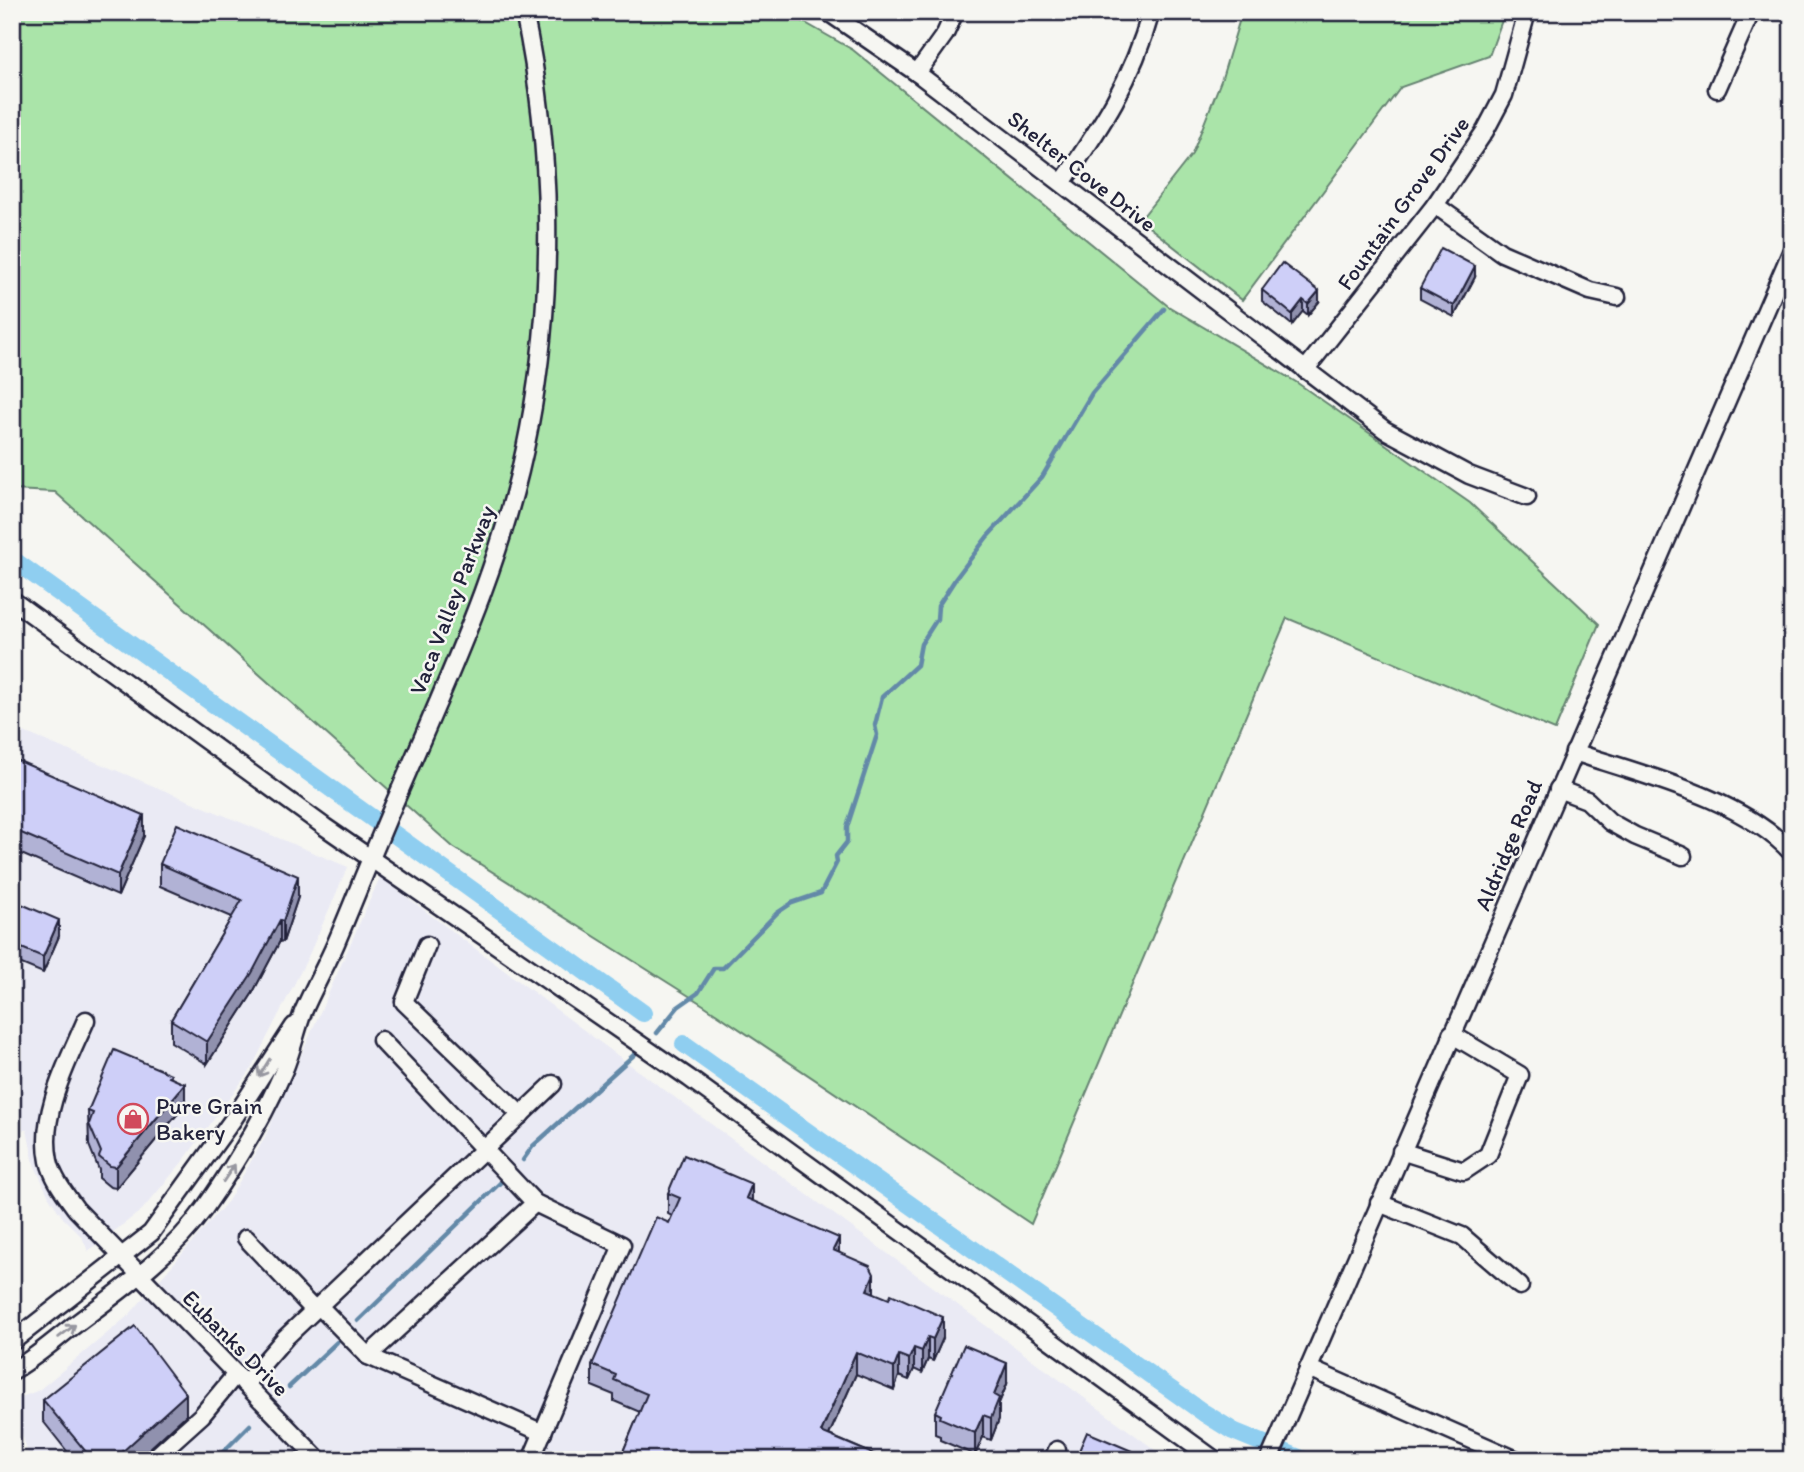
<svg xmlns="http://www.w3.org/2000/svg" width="1804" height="1472" font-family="Itim,sans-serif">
<rect width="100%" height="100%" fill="#f6f6f2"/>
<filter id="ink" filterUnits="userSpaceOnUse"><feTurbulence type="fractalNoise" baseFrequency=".0143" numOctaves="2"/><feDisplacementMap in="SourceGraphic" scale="14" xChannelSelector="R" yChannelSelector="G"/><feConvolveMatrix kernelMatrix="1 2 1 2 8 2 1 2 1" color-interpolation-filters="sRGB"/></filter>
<g filter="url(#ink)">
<g fill="#eaeaf4">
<path d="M12,727l336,140 -41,92 -56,110 -67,91 -42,50 -54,41 -6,-14 -19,-19 -14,-21 -15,-33 -7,-34 -15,-1z"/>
<path d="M380,877l241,181 548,402h-1139l-18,-59 27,-11 90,-75 99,-114 36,-62z"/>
</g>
<g fill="#aae4a9" stroke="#668372" stroke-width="2">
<path d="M12,12h774l67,38 315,256 128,76 174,121 129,121 -44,106 -268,-112 -256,606 -326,-218 -252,-159 -398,-355 -43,-2z"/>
<path d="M1242,12h263l-16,44 -88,31 -159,213 -102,-80 52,-66 30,-76z"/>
</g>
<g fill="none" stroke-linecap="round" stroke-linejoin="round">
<g stroke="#6389a8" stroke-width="4.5">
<path d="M657,1033l21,-26 20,-14 16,-25h9l54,-55 15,-10 29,-10 16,-31 -1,-6 11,-14v-15l30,-92 -2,-10 7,-28 35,-32 4,-21 16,-25 1,-13 18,-28 31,-41 55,-60 50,-84 72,-84"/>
<path d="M523,1160l10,-14 102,-92"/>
<path d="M358,1321l143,-139"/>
<path d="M289,1387l48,-45"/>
<path d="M215,1460l35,-35"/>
</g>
<g stroke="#8fcef0" stroke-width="18">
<path d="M12,559l631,454"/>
<path d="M684,1044l520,369 29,18 71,29"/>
</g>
<g stroke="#22223b" stroke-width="21">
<g id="minor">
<path d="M828,12l89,61 468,357 84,45 58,22"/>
<path d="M917,73l28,-39 10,-22"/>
<path d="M1717,89l34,-77"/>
<path d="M1062,183c40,-58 70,-102 89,-171"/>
<path d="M1435,205l67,48 88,38 27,6"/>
<path d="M1305,370l130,-165 50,-74 19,-36 23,-83"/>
<path d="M12,600l313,227 364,251 526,382"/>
<path d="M1574,752c68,23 168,46 218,101"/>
<path d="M1558,789l29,11 23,22 25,14 48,20"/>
<path d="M427,945l-23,57 117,113"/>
<path d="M86,1020c-18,42 -47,94 -37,141 4,18 17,34 27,48l243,251"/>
<path d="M381,1040l154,163 87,42 -91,215"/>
<path d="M1401,1151l63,20 24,-16 32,-80 -69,-41"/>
<path d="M535,1203l-167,153 175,77"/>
<path d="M1379,1203l83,33 58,50"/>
<path d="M246,1238l68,72"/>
<path d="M319,1306l49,50"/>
<path d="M12,1342l139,-109 83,-115 60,-92"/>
<path d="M1308,1368l209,92"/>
<path d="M12,1371c20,-11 38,-27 56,-41 47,-36 101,-72 136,-121 31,-44 59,-90 80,-139 8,-19 12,-39 19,-58 10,-23 23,-46 33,-69 15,-35 29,-71 44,-106 56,-135 122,-263 149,-408 26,-137 24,-280 -5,-417"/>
<path d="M245,1384l40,-46 268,-254"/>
<path d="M152,1460l50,-45 34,-41"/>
<path d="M1053,1460l4,-10"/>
<path d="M1269,1460l523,-1210"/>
</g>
</g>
<use href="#minor" stroke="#f6f6f2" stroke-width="16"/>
</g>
<g fill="#b1b2d5" stroke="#22223b" stroke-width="2">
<path d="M900,12h14l-2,5z"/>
<path d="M1475,277l-21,40 -34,-18v-11z"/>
<path d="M1262,290l57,12 -11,13 -5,-4 -11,14 -30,-24z"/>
<path d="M12,758l132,78 -26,60 -106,-46z"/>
<path d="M160,864l138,33 -15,45 -3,-1 -28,53 -45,70 -36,-22v-22l61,-103 -72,-31z"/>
<path d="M12,900l47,36 -16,37 -31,-13z"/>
<path d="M171,1077l14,28 -69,83 -6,-1 -11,-9v-8l-10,-25 -1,-34z"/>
<path d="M668,1193l84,8 87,51 35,41 69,45 -10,23 -5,-2 -6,14 -8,-4 -5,11 -10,-4 -5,14 -38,-16 -27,61 58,25h-265v-6l18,-42 -26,-11v-6l-22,-9v-21l77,-142 3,-7 -4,-2z"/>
<path d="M1007,1384l-8,19v16l-8,21 -8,-3 -8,18 -35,-15v-4l-5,-2v-22z"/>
<path d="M43,1400l143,15 -49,45h-63l-31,-39z"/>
</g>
<g fill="#9091ae" stroke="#22223b" stroke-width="2">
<path d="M1475,266v11l-21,40v-11z"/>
<path d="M1319,291v11l-11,13v-11z"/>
<path d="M1303,300v11l-11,14v-11z"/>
<path d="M144,815v21l-26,60v-21z"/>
<path d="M298,876v21l-15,45v-21z"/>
<path d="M59,920v16l-16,37v-16z"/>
<path d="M280,920v21l-28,53 -45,70v-22z"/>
<path d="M14,1031v16l-2,4v-17z"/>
<path d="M185,1084v21l-69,83v-21z"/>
<path d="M752,1184v21l-6,-7z"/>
<path d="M839,1238v22l-6,-10z"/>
<path d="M874,1274v21l-7,-5z"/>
<path d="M943,1317v21l-10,23v-22z"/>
<path d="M928,1337v22l-6,14v-22z"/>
<path d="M914,1348v21l-5,11v-21z"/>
<path d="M856,1352v22l-35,79v-21z"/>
<path d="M899,1355v21l-5,14v-22z"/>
<path d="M1007,1363v21l-8,19v16l-8,21v-22l3,-23z"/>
<path d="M186,1394v21l-49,45h-46v-2z"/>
<path d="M983,1415v22l-8,18v-22z"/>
</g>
<g fill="#cecff8" stroke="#22223b" stroke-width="2">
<path d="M1441,248l34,18 -21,40 -34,-18z"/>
<path d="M1282,263l37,28 -11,13 -5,-4 -11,14 -30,-24z"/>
<path d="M12,758l132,57 -26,60 -106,-46z"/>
<path d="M177,824l121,52 -15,45 -3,-1 -28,53 -45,69 -36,-22 71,-120 -82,-36z"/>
<path d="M12,900l47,20 -16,37 -31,-13z"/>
<path d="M114,1050l57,24 -2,3 16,7 -69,83 -6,-1 -11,-9 2,-5 -12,-28 4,-11 -5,-2z"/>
<path d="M684,1155l68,29 -6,14 93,40 -6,12 37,16 4,8 -7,16 22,9 2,-5 52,23 -10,22 -5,-2 -6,14 -8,-3 -5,11 -10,-4 -5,13 -38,-16 -35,80 66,28h-253l-12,-6 25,-60 -33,-14 2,-5 -24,-10 64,-148 13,6 11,-25 -12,-5z"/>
<path d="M135,1326l51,68 -64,58 -31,6 -48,-58z"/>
<path d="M964,1345l43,18 -13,32 5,3 -8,20 -8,-3 -8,18 -35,-15 1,-3 -6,-3z"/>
<path d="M1087,1432l66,28h-78z"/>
</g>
<defs><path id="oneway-shaft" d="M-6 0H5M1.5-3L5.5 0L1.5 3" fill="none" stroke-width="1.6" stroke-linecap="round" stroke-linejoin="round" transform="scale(1.75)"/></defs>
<g stroke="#9797a0">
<use href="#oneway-shaft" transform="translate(264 1068) rotate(122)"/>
<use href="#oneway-shaft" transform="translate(229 1173) rotate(-56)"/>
<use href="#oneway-shaft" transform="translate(67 1331) rotate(-37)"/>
</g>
</g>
<defs>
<g id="shop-ring" transform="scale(1.575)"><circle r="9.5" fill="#f6f6f2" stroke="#d1495b" stroke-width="1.5"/><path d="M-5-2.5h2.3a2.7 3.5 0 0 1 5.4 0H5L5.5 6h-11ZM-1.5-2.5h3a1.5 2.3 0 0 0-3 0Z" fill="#d1495b"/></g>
</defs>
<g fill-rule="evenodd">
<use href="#shop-ring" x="133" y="1119"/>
</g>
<g text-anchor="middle" stroke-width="5" stroke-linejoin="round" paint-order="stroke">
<g font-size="23" fill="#22223b" stroke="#f6f6f2">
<text transform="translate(1082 171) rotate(38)" y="8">Shelter Cove Drive</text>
<text transform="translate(1403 203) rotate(-54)" y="8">Fountain Grove Drive</text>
<text transform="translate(452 600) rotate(-69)" y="8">Vaca Valley Parkway</text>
<text transform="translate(1508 845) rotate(-67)" y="8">Aldridge Road</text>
<text transform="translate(236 1343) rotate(45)" y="8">Eubanks Drive</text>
</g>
<g font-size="23" fill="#22223b" stroke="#f6f6f2" text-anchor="start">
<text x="156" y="1114">Pure Grain<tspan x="156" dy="26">Bakery</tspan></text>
</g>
</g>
<rect width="1804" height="1472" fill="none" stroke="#f6f6f2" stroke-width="42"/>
<rect x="21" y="21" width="1762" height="1430" fill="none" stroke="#22223b" stroke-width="2.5" filter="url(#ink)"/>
</svg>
